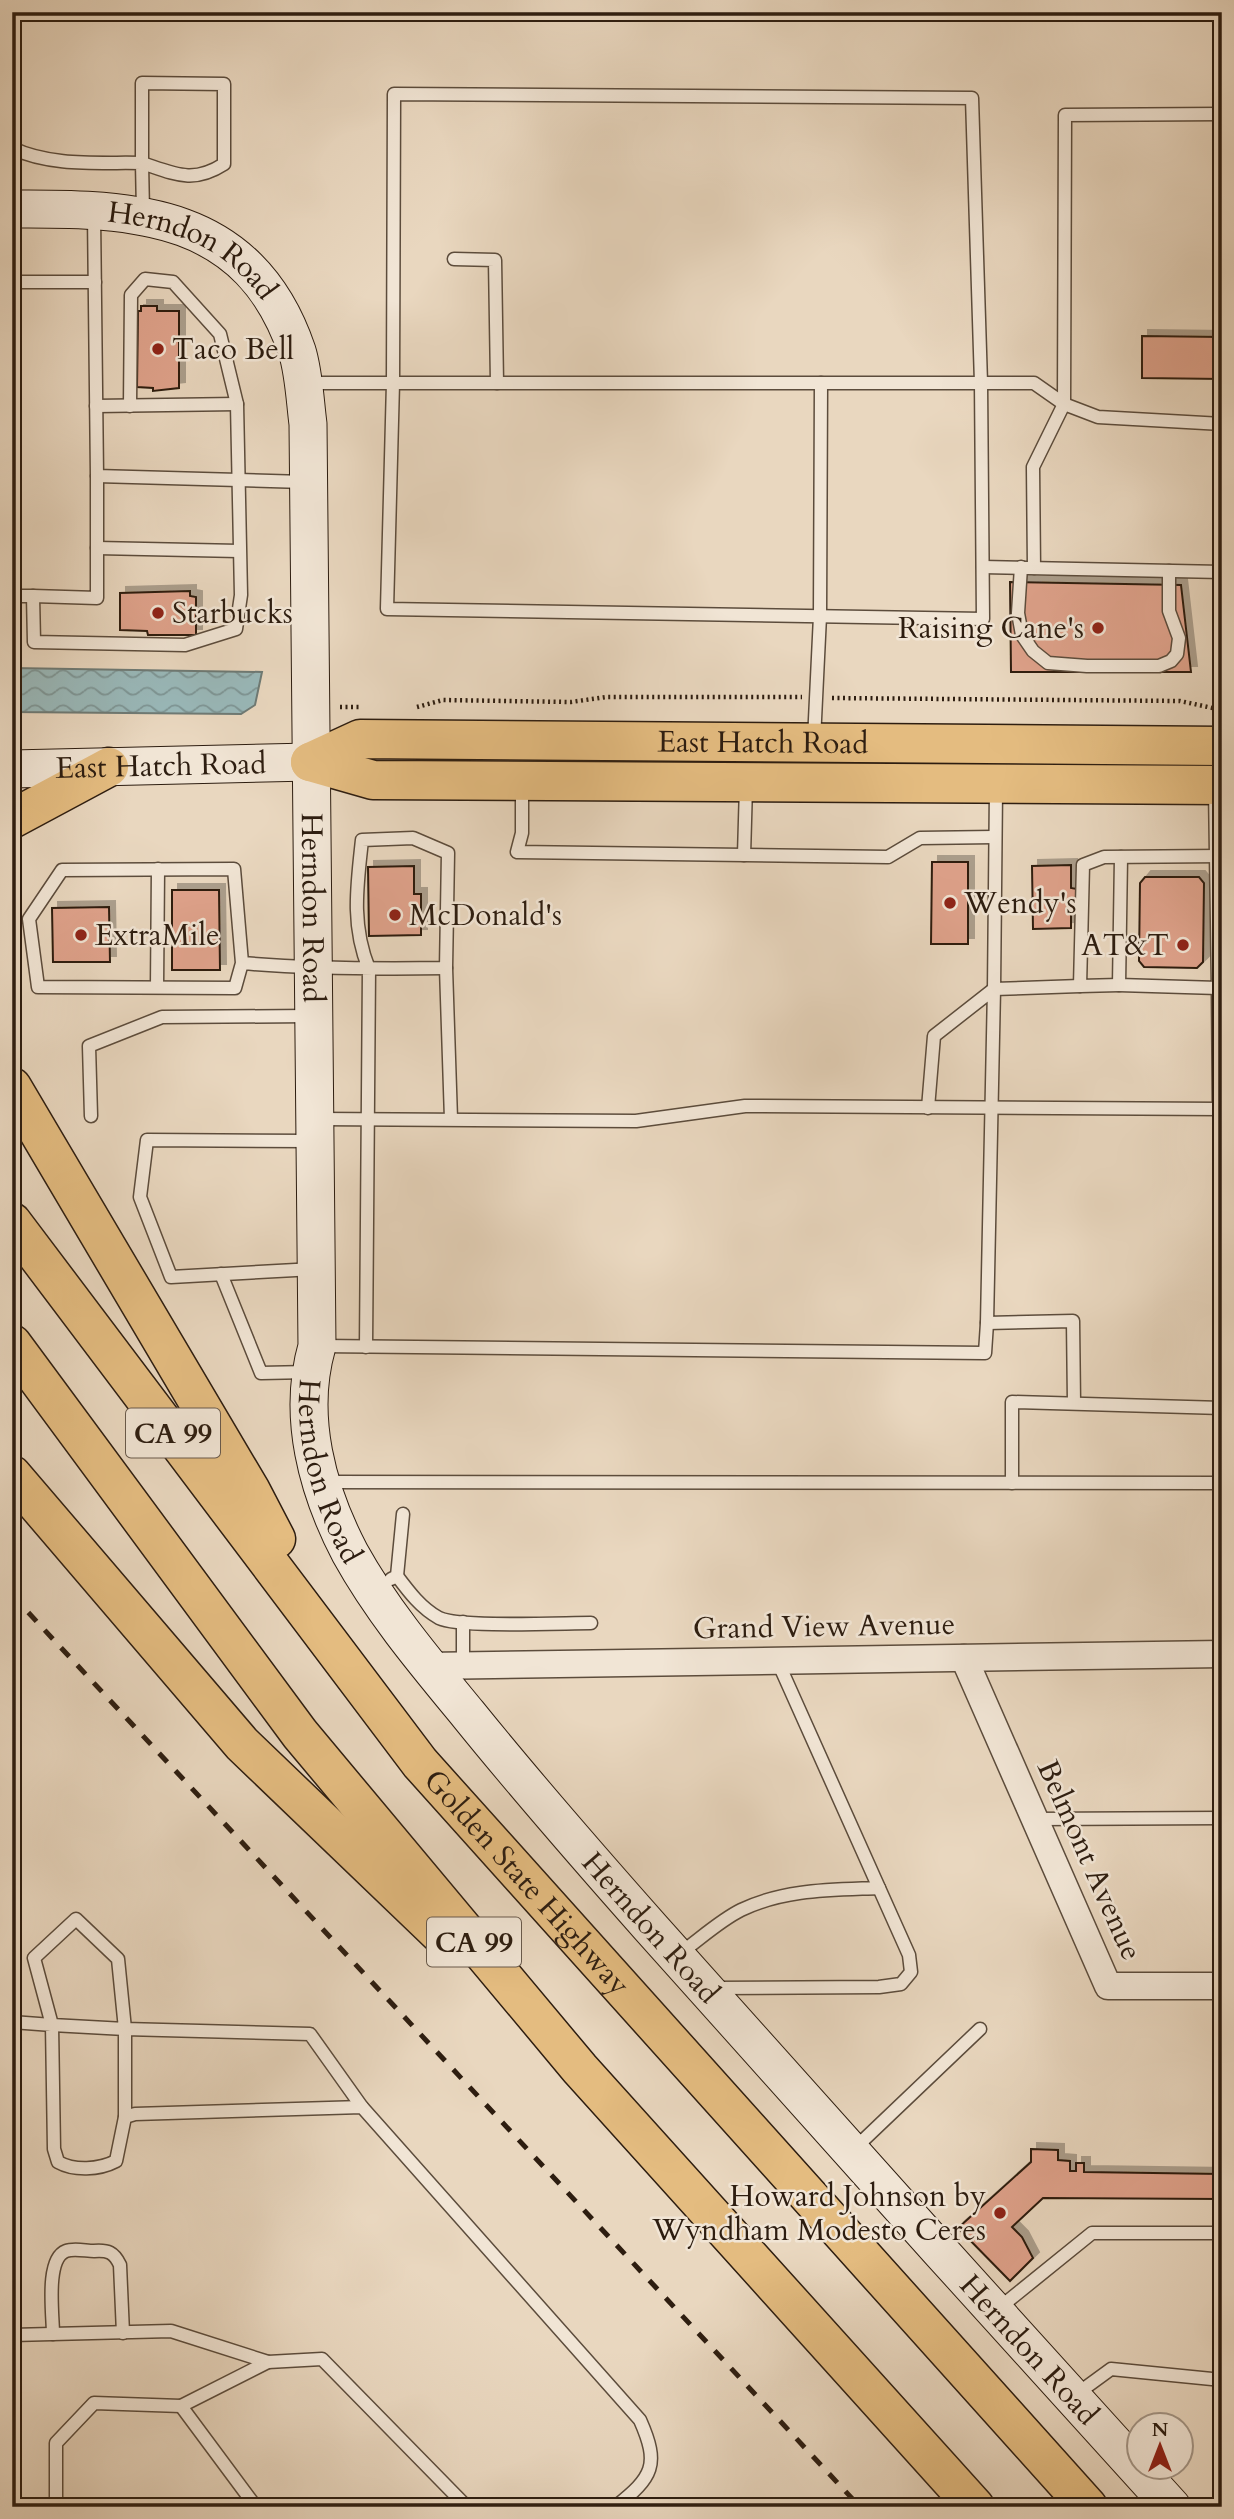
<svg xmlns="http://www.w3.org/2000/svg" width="1234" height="2519" font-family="Cardo,serif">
<defs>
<pattern id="water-waves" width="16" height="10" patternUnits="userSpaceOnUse" patternTransform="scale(1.75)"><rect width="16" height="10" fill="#99b8b9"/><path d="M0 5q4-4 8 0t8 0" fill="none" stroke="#7d9595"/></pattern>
<filter id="shadow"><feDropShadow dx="6" dy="-6" stdDeviation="0" flood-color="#0004"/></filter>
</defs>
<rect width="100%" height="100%" fill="#e9d7bf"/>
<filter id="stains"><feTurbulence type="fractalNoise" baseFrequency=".00286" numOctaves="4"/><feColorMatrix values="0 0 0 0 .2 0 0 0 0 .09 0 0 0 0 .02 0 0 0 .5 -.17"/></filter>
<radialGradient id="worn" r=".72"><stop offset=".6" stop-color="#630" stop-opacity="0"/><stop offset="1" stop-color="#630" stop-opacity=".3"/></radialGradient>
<path fill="url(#water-waves)" stroke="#6e7a75" stroke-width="2" d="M12,668l250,4 -7,33 -14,9 -229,-2z"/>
<g fill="#dfa28b" stroke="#2d1d10" stroke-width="2" filter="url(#shadow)">
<path d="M141,306h16v5h22v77l-26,3v-3l-16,-1 1,-76h3z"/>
<path d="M1142,336l80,1v42l-80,-1z"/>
<path d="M1010,582l171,3 10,87h-180z"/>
<path d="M190,591v5l6,1v38h-48l-1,-4 -27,-1v-37z"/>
<path d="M932,862h36v82h-37z"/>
<path d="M1071,865v23l6,1v12h-6v27l-38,1 -1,-63z"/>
<path d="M414,866v28h7v41l-52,1 -1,-69z"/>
<path d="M1145,877h54l5,6 -1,79 -6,6 -53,-1 -5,-6 1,-78z"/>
<path d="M172,890h47l1,80h-48z"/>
<path d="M109,907l1,55h-57l-1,-54z"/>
<path d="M1031,2149l27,1v10l12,1v10h6v-8h8v9l138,2v25l-179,-1 -31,29 10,10 11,21 -23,23 -52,-53 73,-66z"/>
</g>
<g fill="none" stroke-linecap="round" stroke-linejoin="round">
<g stroke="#5c4c3c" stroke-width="15">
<g id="lane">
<path d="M142,83l82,1v80c-31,20 -49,10 -82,-1z"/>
<path d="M394,94l578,4 9,285 2,236 -596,-10 6,-226z"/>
<path d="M12,148c39,19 89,14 130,15l1,49"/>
<path d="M94,215l3,261 207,6"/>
<path d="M454,259l41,1 2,123"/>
<path d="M16,282h79"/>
<path d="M307,383h727l30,21 34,13 124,7"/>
<path d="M96,406l141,-2"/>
<path d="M97,476v122l-64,-2 1,46 151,3 51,-16 5,-34 -4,-191 -17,-70 -47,-52 -28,-3 -14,16 -1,111"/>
<path d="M97,548l142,3"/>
<path d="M983,567l239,5"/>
<path d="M1021,567l-3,46 4,22 11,16 15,12 39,3h72l12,-5 6,-7 2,-16 -10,-27v-40"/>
<path d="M1034,568l-1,-101 31,-63 1,-289 157,-1"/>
<path d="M12,596h21"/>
<path d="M814,740l6,-124 1,-233"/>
<path d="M522,786v47l-5,19 371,5 32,-19 74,-1"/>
<path d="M996,789l-2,200 86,-3"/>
<path d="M744,855l2,-69"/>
<path d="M1121,857l-2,128 99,3 -3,-199"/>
<path d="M242,963l-7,25 -197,-1 -9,-68 33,-49 172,-1 8,94c68,6 136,6 204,5l2,-115 -35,-15 -51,2c-5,46 -11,85 7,129l-3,378"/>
<path d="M446,968l5,151"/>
<path d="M1119,985l-39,1 3,-121 21,-8 118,-1"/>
<path d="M157,987l1,-118"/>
<path d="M1218,988l1,121"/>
<path d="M928,1108l6,-72 60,-47 -7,334 86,-2 1,82"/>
<path d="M91,1116l-2,-70 73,-29 148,-1"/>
<path d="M318,1119l318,2 109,-15 477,3"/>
<path d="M311,1141l-164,-1 -7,57 31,80 143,-8"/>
<path d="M221,1274l40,99 48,-1"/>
<path d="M321,1346l664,7 2,-30"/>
<path d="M326,1482l896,1"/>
<path d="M1012,1483v-81l210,6"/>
<path d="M397,1576c12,16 24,32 42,42 21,10 123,5 152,5"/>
<path d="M391,1579l6,-3 6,-62"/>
<path d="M463,1622v43"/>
<path d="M1035,1819l187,-1"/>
<path d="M679,1954c20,-14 40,-33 62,-44 44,-21 90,-20 138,-22"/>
<path d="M715,1988l164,-1 22,-3 10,-12 -2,-17 -132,-295"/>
<path d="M12,2022l40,3 2,124 4,13c16,9 41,8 58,-1l9,-44 10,-3 227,-7 278,313c20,45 13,57 -25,87"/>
<path d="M125,2117v-88l-73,-4 -18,-67 42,-39 42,40 7,70 185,5 52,73"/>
<path d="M853,2150l127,-121"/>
<path d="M998,2309l94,-76h130"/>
<path d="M53,2334c0,-19 -8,-75 13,-83 8,-3 20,0 28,0 14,-1 20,1 26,14l3,68"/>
<path d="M12,2335l159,-4 97,31"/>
<path d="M1074,2396l37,-27 111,11"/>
<path d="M56,2507v-64l38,-40 87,3"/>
<path d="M256,2507l-75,-101 87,-44 54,-3 145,148"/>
</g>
</g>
<g stroke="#5c4c3c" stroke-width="29">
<g id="street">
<path d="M964,1658l144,328h114"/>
<path d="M427,1666l795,-12"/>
</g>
</g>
<g stroke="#2d1d10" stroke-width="39">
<g id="secondary">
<path id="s1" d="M12,209c124,-1 238,3 285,142 7,22 8,50 11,73l9,922c-20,70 0,144 33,207 32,58 76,110 118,161 59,73 121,144 183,214 173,194 346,387 521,579"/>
<path id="s2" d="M12,769l298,-7"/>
</g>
</g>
<g stroke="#2d1d10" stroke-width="41">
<g id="primary">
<path id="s3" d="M310,762l50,-23 862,7"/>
<path d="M310,762l63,18 849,5"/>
</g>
</g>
<g stroke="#2d1d10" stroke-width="41">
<g id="highway">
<path d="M12,819l97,-52"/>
<path d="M12,1087l239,404 25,48"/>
<path id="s4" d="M12,1222l408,541 668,744"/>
<path d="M12,1344l288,390 280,335 395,438"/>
<path d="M12,1475l230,269 198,190"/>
</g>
</g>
<g stroke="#2d1d10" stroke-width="4.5" stroke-dasharray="2 3.5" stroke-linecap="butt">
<path d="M832,698l348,3 42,9"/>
<path d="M340,707h19"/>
<path d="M417,707l26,-7 128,2 36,-5h195"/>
</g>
<use href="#lane" stroke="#f1e5d5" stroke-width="12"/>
<use href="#street" stroke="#f1e5d5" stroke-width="26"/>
<use href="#secondary" stroke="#f1e5d5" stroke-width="37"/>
<use href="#primary" stroke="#e4bc80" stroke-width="38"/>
<use href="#highway" stroke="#e4bc80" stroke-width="38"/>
<path stroke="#2d1d10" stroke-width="5" stroke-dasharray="12 12" stroke-linecap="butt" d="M12,1595l848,912"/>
</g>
<g fill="#8f2418" stroke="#f1e5d5" stroke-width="2.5">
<circle cx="158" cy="349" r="7"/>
<circle cx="158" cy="613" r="7"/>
<circle cx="1098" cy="628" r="7"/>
<circle cx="950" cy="903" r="7"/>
<circle cx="395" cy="915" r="7"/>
<circle cx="81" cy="935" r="7"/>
<circle cx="1183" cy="945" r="7"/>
<circle cx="1000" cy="2213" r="7"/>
</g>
<g text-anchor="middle" stroke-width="5" stroke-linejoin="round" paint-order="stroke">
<g fill="#f1e5d5" stroke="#68594b" stroke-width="2">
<rect x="126" y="1408.5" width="94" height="49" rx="5"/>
<rect x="427" y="1917.5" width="94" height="49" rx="5"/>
</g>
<g font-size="28" font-weight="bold" fill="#2d1d10">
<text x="173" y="1443">CA 99</text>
<text x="474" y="1952">CA 99</text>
</g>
<g font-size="30" fill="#2d1d10" stroke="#f1e5d5">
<text dy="10" stroke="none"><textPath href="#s1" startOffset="191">Herndon Road</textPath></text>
<text dy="10" stroke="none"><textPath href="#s3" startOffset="458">East Hatch Road</textPath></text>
<text dy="10" stroke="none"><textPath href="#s2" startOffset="149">East Hatch Road</textPath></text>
<text dy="10" stroke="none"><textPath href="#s1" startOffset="905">Herndon Road</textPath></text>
<text dy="10" stroke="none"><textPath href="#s1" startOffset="1472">Herndon Road</textPath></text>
<text transform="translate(824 1626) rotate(-1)" y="10">Grand View Avenue</text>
<text transform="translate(1090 1860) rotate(66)" y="10">Belmont Avenue</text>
<text dy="10" stroke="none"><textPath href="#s4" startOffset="838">Golden State Highway</textPath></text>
<text dy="10" stroke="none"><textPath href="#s1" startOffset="2039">Herndon Road</textPath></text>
<text dy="10" stroke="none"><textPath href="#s1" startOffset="2606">Herndon Road</textPath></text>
</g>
<g font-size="30" fill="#2d1d10" stroke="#f1e5d5" text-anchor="start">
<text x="172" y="359">Taco Bell</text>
<text x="172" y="623">Starbucks</text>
<text x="1084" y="638" text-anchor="end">Raising Cane's</text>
<text x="964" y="913">Wendy's</text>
<text x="409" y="925">McDonald's</text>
<text x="95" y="945">ExtraMile</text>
<text x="1169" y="955" text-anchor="end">AT&amp;T</text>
<text x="986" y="2206" text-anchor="end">Howard Johnson by<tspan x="986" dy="34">Wyndham Modesto Ceres</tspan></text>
</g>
</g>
<rect width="1234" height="2519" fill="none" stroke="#e9d7bf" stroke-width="42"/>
<rect x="14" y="14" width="1206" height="2491" fill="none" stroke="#2d1d10" stroke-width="3.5"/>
<rect x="21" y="21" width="1192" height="2477" fill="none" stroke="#2d1d10" stroke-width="2"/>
<g transform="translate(1160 2446)"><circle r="33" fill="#f1e5d5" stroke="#a39586" stroke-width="2"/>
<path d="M0-5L12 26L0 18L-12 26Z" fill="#8f2418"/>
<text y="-10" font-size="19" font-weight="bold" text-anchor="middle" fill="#2d1d10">N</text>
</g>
<rect width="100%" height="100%" filter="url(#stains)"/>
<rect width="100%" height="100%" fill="url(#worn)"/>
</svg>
